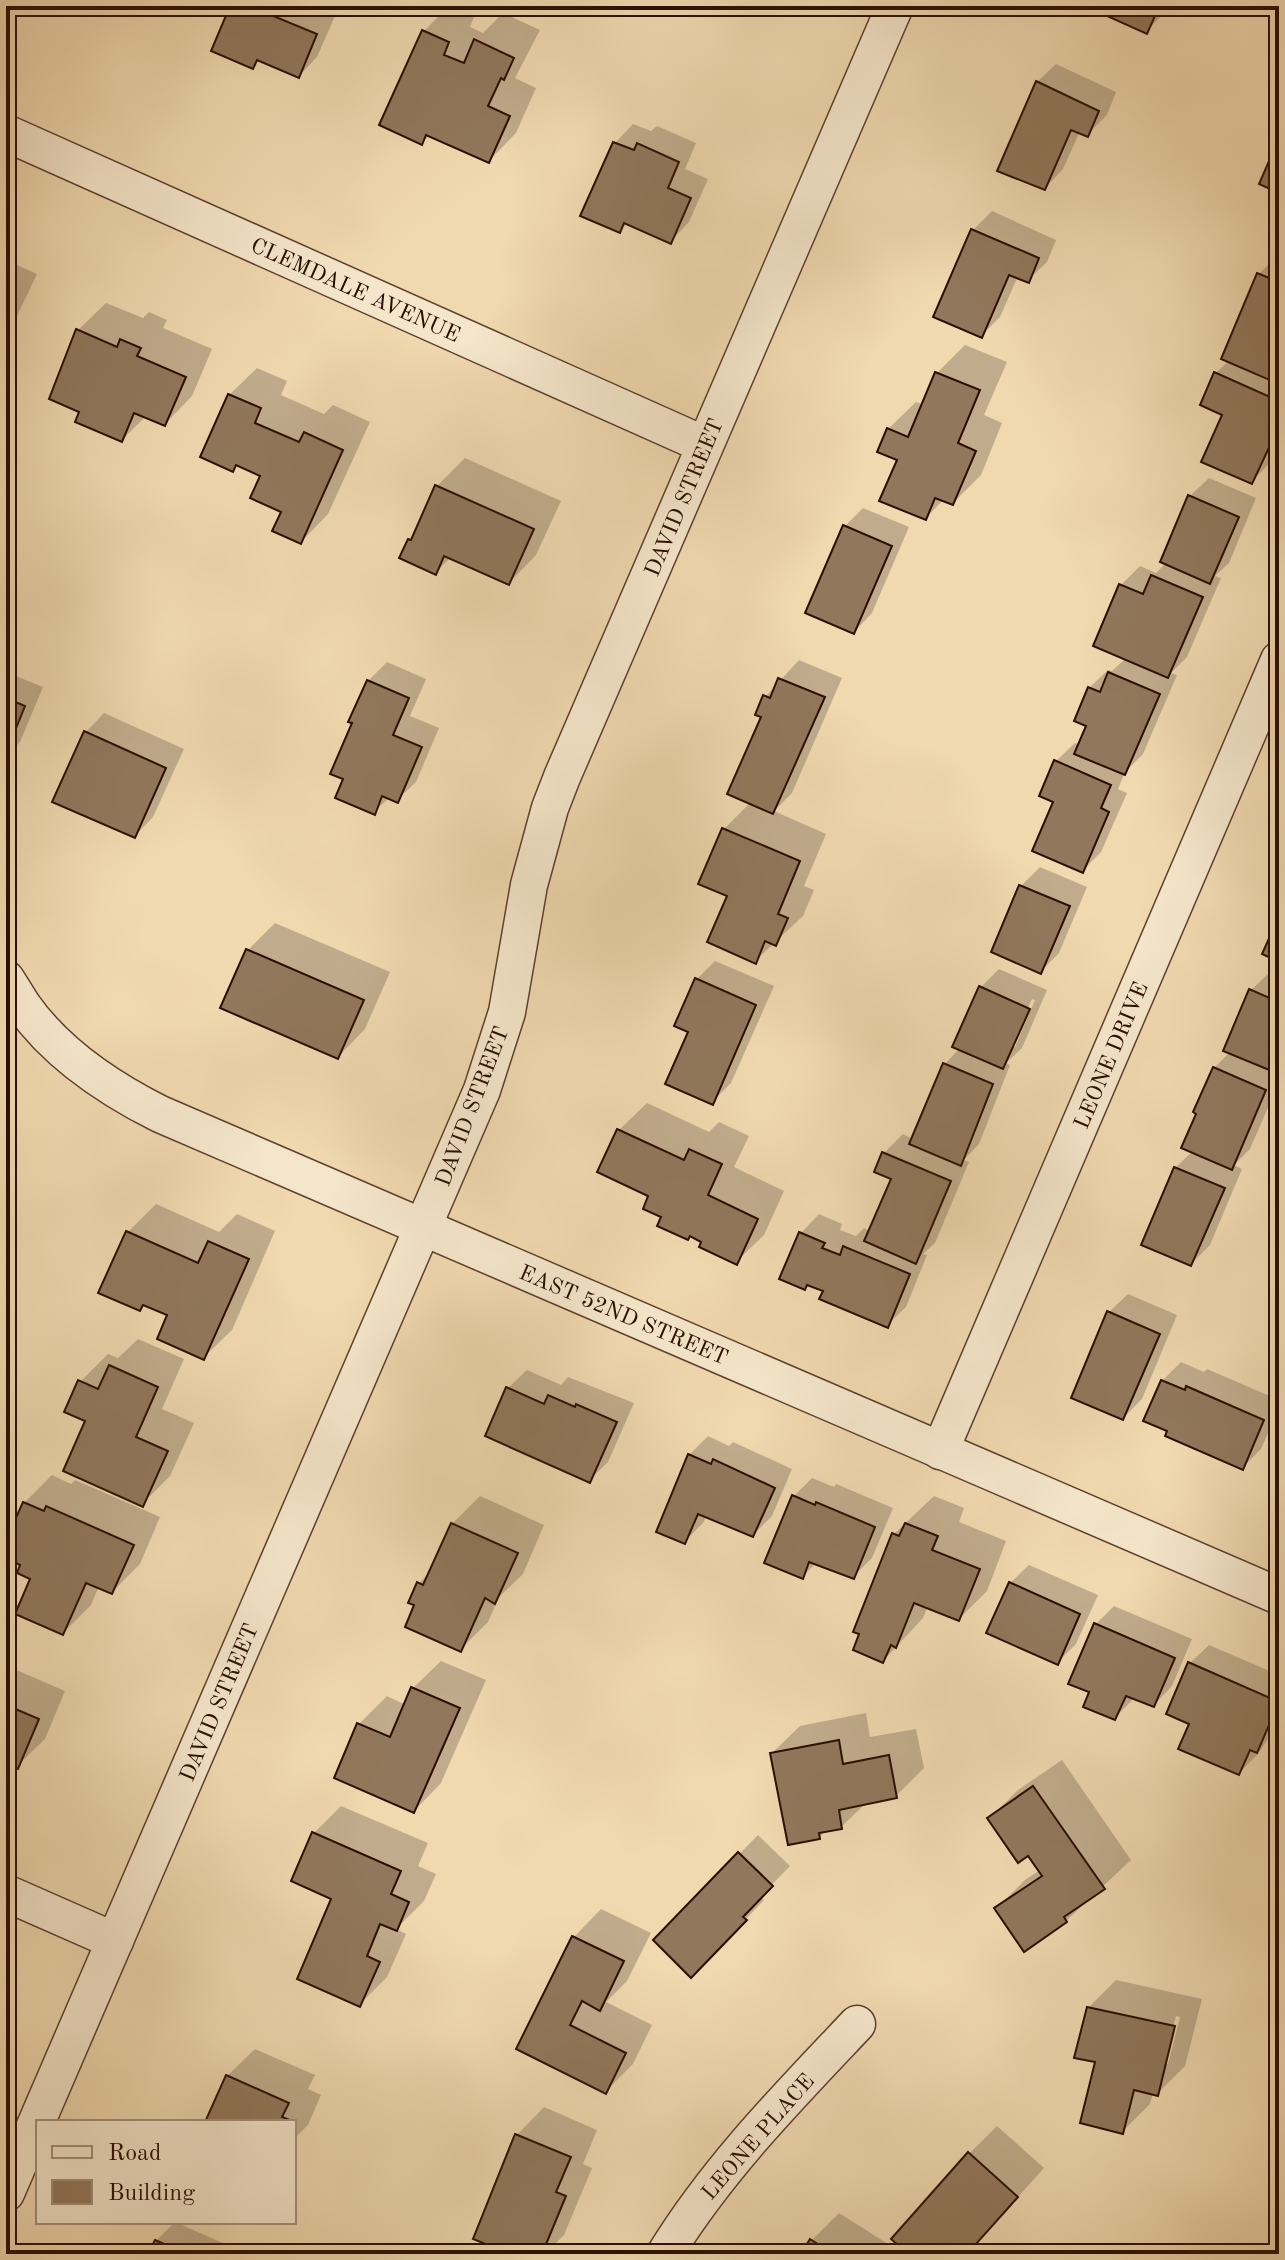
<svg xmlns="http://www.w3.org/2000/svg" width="1285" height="2260" font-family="'Old Standard TT',serif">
<rect width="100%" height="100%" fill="#f0d8af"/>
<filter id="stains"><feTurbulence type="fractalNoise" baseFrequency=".0025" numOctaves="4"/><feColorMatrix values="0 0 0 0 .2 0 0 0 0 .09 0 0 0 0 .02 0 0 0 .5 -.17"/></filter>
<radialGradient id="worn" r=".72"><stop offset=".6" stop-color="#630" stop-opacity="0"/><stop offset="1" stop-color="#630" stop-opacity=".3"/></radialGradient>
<g fill="#0003" fill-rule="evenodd">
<path d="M232,6h80l23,10 -18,41 -18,19 -39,-17 -7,7z"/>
<path d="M449,6h8l18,8 -5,13 13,6 20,-20 37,17 -25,48 21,10 -20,45 -27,28 -59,-26 -8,7 2,-111z"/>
<path d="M1090,6h78l-3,6 -18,19z"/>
<path d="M1056,64l60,28 -9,23 -19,19 -8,-3 -17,38 -18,19 -8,-106z"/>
<path d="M633,124l18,7 6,-5 39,17 -11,26 23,10 -19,43 -18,19 -43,-18 -9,8 -4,-88z"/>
<path d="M1279,153v38l-9,-29z"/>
<path d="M992,211l64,29 -9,22 -19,18 -10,-4 -18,41 -18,18 -9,-105z"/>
<path d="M1278,255l1,187 -9,21 -19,19 -27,-68 -8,-41 13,-13 30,-86z"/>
<path d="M6,260l31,14 -31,65z"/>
<path d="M106,303l37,15 6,-6 18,8 -4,8 49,21 -20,47 -27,28 -19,-8 -24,24 -44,-110z"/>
<path d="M965,345l42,17 -23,53 18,8 -21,52 -28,28 -9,-4 -18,19 -38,-89 28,-27 8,3 13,-32z"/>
<path d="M257,368l30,13 -6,14 43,19 9,-9 37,17 -42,92 -27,28 -39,-67 -24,-11 -6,5 -3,-74z"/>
<path d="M465,458l96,43 -25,54 -27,28 -58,-26 -15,15 -27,-32 7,-6 21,-48z"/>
<path d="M1209,478l47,20 -27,65 -14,13 6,2 -34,79 -16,16 6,2 -34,79 -18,18 -7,17 9,4 -26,59 -19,19 -26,-70v-40l19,-18 5,2 8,-20 1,-37 19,-18 4,1 14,-13 -5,-73 19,-19 16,7 10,-10 24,-67z"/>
<path d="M863,508l46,19 -37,86 -18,19 -9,-106z"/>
<path d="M6,654l11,5 -6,15 32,13 -23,55 -14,14z"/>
<path d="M799,660l43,18 -50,115 -18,18 52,23 -22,52 10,4 -11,26 -48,45 -26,-66 -5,-66 27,-27 14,-105z"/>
<path d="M387,662l39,17 -16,37 29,12 -23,54 -19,18 -7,-3 -16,15 -28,-34 9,-56 13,-41z"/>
<path d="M104,713l80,36 -31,68 -18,19 -49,-104z"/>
<path d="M1040,867l47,20 -28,66 -19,19 -19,-86z"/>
<path d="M275,923l115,49 -25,57 -27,28 -90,-107z"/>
<path d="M715,961l59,25 -43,97 -19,19 -22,-71 6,-51z"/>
<path d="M999,969l48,21 -25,58 -16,15 4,2 -31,79 -15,16 5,2 -34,81 -12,11 4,1 -21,52 -19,18 -62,-35 -24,-57 18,-19 23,10 -2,6 16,6 8,-8 6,3 23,-53 -9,-25 19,-19 10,5 32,-75 15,-16 21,-61zM1032,999l3,1 -20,47h-4z"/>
<path d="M1270,972l9,4v89l-3,3 3,1v13l-29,67 -16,16 8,4 -32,76 -19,19 -16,-96 18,-17 21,-83 16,-16 21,-62z"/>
<path d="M647,1103l62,29 10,-10 30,14 -15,31 50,24 -20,44 -28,27 -72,-46 -13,-21 -32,-65z"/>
<path d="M156,1204l63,28 18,-18 38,17 -43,99 -28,27 -34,-43 -24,-11 -6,6 -39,-17 27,-60z"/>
<path d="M1128,1294l49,21 -35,84 -19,19 -14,-106z"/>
<path d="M138,1339l46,20 -22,50 32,14 -24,53 -28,28 -54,-84 -8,-38 28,-28 10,4z"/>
<path d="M1181,1362l23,10 3,-3 72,31v8l-18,41 -19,19 -80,-87z"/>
<path d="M527,1370l34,15 7,-8 66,26 -26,59 -19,18 -81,-92z"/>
<path d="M708,1436l21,10 4,-4 59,27 -20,47 -19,19 -46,-20 -4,8 -19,19 5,-87z"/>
<path d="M52,1475l19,9 4,-4 85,37 -20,47 -28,28 -13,-6 -8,19 -28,28 -40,-69 -17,-8v-11l18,-42z"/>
<path d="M812,1478l22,9 2,-3 57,24 -21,50 -19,19 -37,-14 -14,14 -8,-81z"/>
<path d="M480,1496l64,29 -21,49 -24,23 -11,25 -28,28 -43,-46 2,-21 12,-12 21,-47z"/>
<path d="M934,1496l30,12 -5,14 47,19 -19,50 -28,28 -31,-13 -5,12 -40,43 11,-127z"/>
<path d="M1029,1565l69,30 -22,49 -19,19 -47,-80z"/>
<path d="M1114,1606l78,33 -20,47 -18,19 -19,-8 -20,21 -24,-27 5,-67z"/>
<path d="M6,1641l11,4 -10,21 58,25 -20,48 -28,27 -11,-4z"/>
<path d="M1209,1645l70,30v48l-21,31 -19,19 -47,-50 -2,-60z"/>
<path d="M441,1661l45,19 -45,103 -27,28 -55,-87 28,-28 19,9 7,-17z"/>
<path d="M866,1713l4,24 46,-8 8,39 -28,28 -29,6 -26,25 -14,3 -8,7 -47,-84 28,-27z"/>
<path d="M1062,1760l69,100 -65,61 -69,-13 28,-28 15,-10 -11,-16 -39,-36 28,-28z"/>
<path d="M341,1806l87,37 -10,23 18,8 -12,27 -28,28 10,5 -19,43 -27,27 -26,-106 -21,-64z"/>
<path d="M758,1835l32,31 -30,31 4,3 -54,57 -55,-17z"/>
<path d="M601,1909l50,24 -24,48 -21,21 46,23 -19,39 -28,28 -86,-44 55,-111z"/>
<path d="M1116,1980l86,19 -17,67 -28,28 -4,-1 -3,11 -28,28 -25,-71 -9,-53zM1176,2016l4,1 -12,47h-4z"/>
<path d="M255,2049l60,26 -7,14 13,6 -13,30 -14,14v-17h-86l19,-46z"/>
<path d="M544,2107l53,23 -14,34 9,4 -28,67 -19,19h-30l2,-119z"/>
<path d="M997,2126l47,42 -77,86h-56l59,-101z"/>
<path d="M839,2213l49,31 -6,10h-79l8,-13z"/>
<path d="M175,2222l50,22 -5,10h-69l5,-13z"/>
</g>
<g fill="#91775b" stroke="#2b0e01" stroke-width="2">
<path d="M230,6h33l-2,5 56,23 -18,44 -42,-18 -4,9 -42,-18z"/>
<path d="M1085,6h66l7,3 -11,25z"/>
<path d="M422,30l27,12 -5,13 20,8 10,-24 40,19 -10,22 -3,-2 -13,28 22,10 -21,47 -63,-28 -4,10 -43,-20z"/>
<path d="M1036,81l63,30 -11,26 -17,-7 -26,60 -48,-19z"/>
<path d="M613,142l21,8 3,-7 42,19 -11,26 23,10 -20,46 -47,-21 -4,10 -40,-17z"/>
<path d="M1269,161l10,4v28l-20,-9z"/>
<path d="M971,229l68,29 -10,25 -20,-8 -27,63 -49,-21z"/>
<path d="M1257,273l22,9v102l-58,-25z"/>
<path d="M76,329l41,18 3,-8 21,9 -4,8 49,21 -21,49 -31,-13 -12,29 -47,-20 4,-10 -30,-13z"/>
<path d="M935,372l45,18 -22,53 18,8 -23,54 -18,-7 -9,22 -47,-19 18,-41 -20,-8 10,-24 21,9z"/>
<path d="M1214,372l65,29v25l-27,58 -51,-22 21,-47 -22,-10z"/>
<path d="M228,394l33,14 -6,15 44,19 5,-10 39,18 -42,94 -29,-13 9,-19 -31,-14 10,-22 -24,-11 -3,7 -33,-15z"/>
<path d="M435,485l99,44 -25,56 -65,-29 -8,19 -37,-17 9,-19 3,1z"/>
<path d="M1188,495l51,22 -29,67 -50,-22z"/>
<path d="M843,525l49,21 -38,88 -49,-21z"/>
<path d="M1151,575l52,22 -35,81 -75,-32 26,-62 24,10z"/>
<path d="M1108,672l52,22 -35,81 -51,-21 12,-28 -12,-5 14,-34 12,5z"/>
<path d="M778,678l47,19 -52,117 -46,-20 34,-77 -6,-2 8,-20 7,3z"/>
<path d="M367,680l42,18 -16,37 29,12 -24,56 -16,-7 -7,19 -40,-17 8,-19 -13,-5 22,-51 -4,-1z"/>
<path d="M6,698l19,8 -19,47z"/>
<path d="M84,731l82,37 -31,70 -83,-36z"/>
<path d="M1054,760l57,25 -10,23 8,4 -26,61 -51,-22 21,-49 -14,-6z"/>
<path d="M722,828l78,33 -22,53 10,4 -12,28 -11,-5 -9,23 -49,-22 20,-46 -29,-12z"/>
<path d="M1019,885l51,21 -29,68 -50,-22z"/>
<path d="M1279,916v46l-17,-8z"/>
<path d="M246,949l118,51 -26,59 -118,-51z"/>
<path d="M695,978l61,27 -43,100 -48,-21 23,-52 -14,-6z"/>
<path d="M979,986l51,23 -27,60 -51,-22z"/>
<path d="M1249,989l30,13v59l-5,11 -51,-21z"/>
<path d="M943,1063l50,21 -32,82 -52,-22z"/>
<path d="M1213,1067l53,23 -34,80 -51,-22 15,-34 -3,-2z"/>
<path d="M617,1129l67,31 5,-11 33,15 -14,31 50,24 -21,46 -38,-18 2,-5 -11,-6 -2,4 -31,-14 4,-9 -18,-8 5,-13 -51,-24z"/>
<path d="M882,1152l69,29 -35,83 -52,-23 27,-62 -17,-7z"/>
<path d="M1174,1167l51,21 -34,78 -50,-21z"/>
<path d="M126,1231l72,32 10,-22 41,18 -45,101 -47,-21 10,-24 -24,-10 -3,6 -42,-18z"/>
<path d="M799,1232l26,11 -3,5 18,7 3,-9 67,28 -22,54 -69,-29 4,-8 -16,-6 -2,5 -26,-11z"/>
<path d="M1107,1311l53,23 -37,86 -52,-22z"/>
<path d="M109,1365l49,22 -22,50 32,14 -25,56 -80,-36 22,-50 -21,-9 14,-32 20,9z"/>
<path d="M1161,1380l24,10 1,-4 78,34 -21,50 -78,-34 2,-5 -24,-10z"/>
<path d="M506,1387l38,17 4,-9 27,12 1,-3 41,18 -27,61 -105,-47z"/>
<path d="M688,1454l23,10 2,-5 62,29 -22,49 -55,-23 -13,30 -29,-12z"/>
<path d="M792,1495l23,10 1,-3 59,25 -21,52 -45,-17 -6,17 -39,-16z"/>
<path d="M23,1502l21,9 2,-5 88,39 -22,49 -26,-11 -23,52 -48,-21 15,-35 -13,-6 3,-8 -14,-7v-18z"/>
<path d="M451,1523l67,30 -23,51 -10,-6 -24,54 -56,-25 9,-22 -6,-2 9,-21 6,3z"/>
<path d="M905,1523l33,13 -6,14 48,19 -21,52 -45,-18 -18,45 -5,-3 -8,18 -30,-13 6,-16 -6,-2 39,-99 7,3z"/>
<path d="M1009,1582l71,32 -22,51 -72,-32z"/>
<path d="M1094,1623l81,35 -21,49 -28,-11 -11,24 -32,-13 6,-15 -21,-8z"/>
<path d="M1188,1662l91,40 -22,51 -7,-3 -11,25 -61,-26 11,-25 -23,-10z"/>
<path d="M411,1687l49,21 -46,105 -80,-35 23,-55 33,14z"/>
<path d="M6,1705l33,14 -21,50 -12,-5z"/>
<path d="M839,1740l4,24 46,-9 8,43 -58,12 3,19 -23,4 1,6 -32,6 -18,-92z"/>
<path d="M1033,1786l72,103 -41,28 3,5 -43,30 -30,-44 48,-32 -14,-20 -10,7 -31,-45z"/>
<path d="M312,1832l89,39 -10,23 18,8 -12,29 -17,-7 -13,32 13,6 -20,45 -63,-28 34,-80 -40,-18z"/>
<path d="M738,1852l35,34 -30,31 4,3 -56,58 -38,-38z"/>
<path d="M572,1936l52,25 -24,50 -18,-10 -12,24 56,28 -20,41 -90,-45z"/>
<path d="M1087,2007l88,19 -17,70 -24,-6 -11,44 -43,-11 15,-61 -21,-4z"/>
<path d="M226,2075l63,28 -7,14 13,5 -1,3v-3h-89z"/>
<path d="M515,2134l56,23 -15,35 10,4 -24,58h-32l-37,-15z"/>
<path d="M968,2152l50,45 -51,57h-59l-17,-15z"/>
<path d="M810,2239l23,15h-32z"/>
<path d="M155,2240l32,14h-39z"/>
</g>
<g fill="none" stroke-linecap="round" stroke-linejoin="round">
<g stroke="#5c402c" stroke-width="39">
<g id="street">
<path d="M6,133l699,312"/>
<path d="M6,979c6,9 11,18 17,27 34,48 85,82 137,108l1119,482"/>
<path d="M940,1451l339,-791"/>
<path d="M6,1893l109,48"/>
<path d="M6,2193l476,-1103 25,-78 22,-127 21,-77 12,-31 333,-771"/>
<path d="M665,2254c53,-86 123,-157 192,-230"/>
</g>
</g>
<use href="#street" stroke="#f5e6cb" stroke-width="36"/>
</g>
<g text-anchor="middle" stroke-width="7" stroke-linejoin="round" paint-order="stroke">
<g font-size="22" fill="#2b0e01" stroke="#f5e6cb">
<text transform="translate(356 289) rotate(24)" y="8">CLEMDALE AVENUE</text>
<text transform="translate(683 497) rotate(-67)" y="8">DAVID STREET</text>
<text transform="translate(1110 1055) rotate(-67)" y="8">LEONE DRIVE</text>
<text transform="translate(471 1106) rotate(-69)" y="8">DAVID STREET</text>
<text transform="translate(624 1314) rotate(23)" y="8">EAST 52ND STREET</text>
<text transform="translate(218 1702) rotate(-67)" y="8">DAVID STREET</text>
<text transform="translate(757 2136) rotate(-49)" y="8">LEONE PLACE</text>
</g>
</g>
<rect width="1285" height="2260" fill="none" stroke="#f0d8af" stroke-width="32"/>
<rect x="8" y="8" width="1269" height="2244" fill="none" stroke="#2b0e01" stroke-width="4"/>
<rect x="16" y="16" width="1253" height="2228" fill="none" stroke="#2b0e01" stroke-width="2"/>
<rect x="36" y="2120" width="260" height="104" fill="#f5e6cb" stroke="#a4907a" stroke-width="2"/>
<rect x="52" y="2146" width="40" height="12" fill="#f5e6cb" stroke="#a4907a" stroke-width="2"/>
<text x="108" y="2160" font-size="24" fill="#2b0e01">Road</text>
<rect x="52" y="2180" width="40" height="24" fill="#91775b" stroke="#a4907a" stroke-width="2"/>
<text x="108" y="2200" font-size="24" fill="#2b0e01">Building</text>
<rect width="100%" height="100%" filter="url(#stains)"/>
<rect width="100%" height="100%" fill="url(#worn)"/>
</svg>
